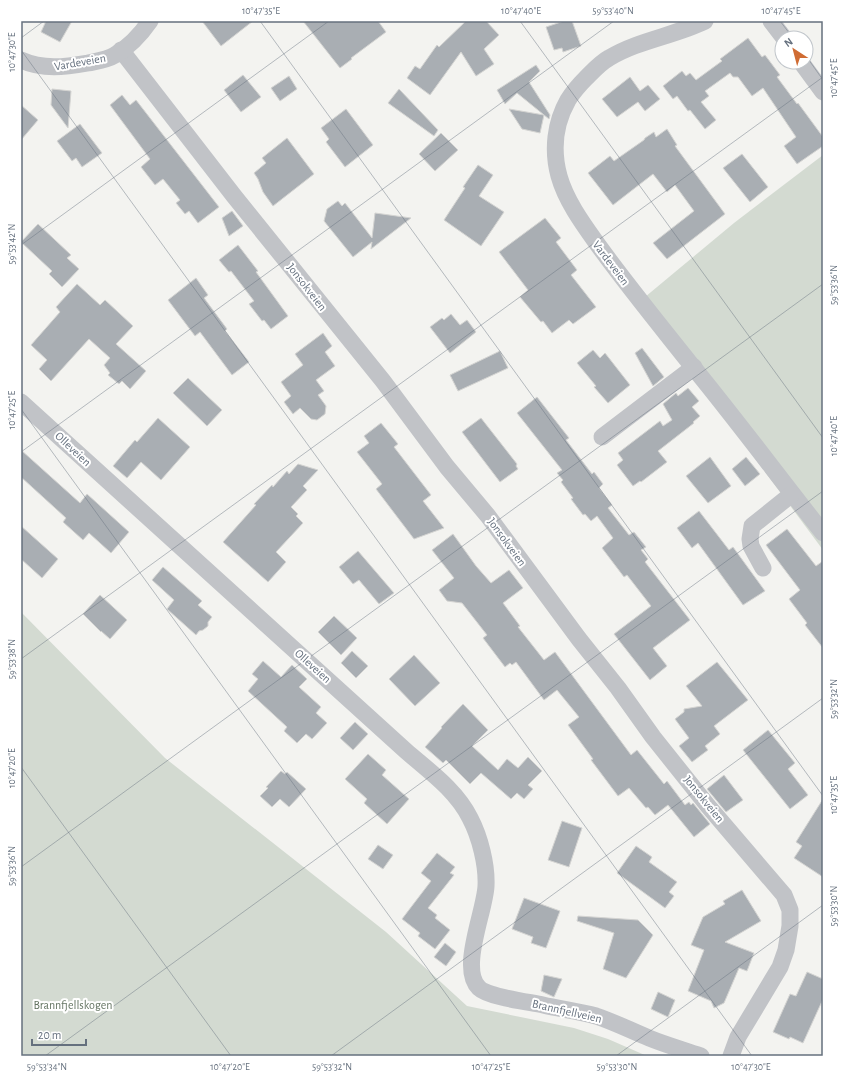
<svg xmlns="http://www.w3.org/2000/svg" width="844" height="1077" font-family="'Alegreya Sans',sans-serif">
<rect width="100%" height="100%" fill="#f3f3f0"/>
<g fill="#d3dad1">
<path d="M823,155v395l-184,-248 95,-79z"/>
<path d="M21,612l144,146 221,174 81,74 107,22 34,11 39,17h-626z"/>
</g>
<g fill="#a9aeb3" stroke="#d4d4d2">
<path d="M46,21h26l-12,21 -19,-10z"/>
<path d="M202,21h51l-32,25z"/>
<path d="M303,21h75l8,11 -35,26 1,1 -12,9z"/>
<path d="M466,21h20l13,14 -15,14 10,15 -18,12 -15,-24 -31,43 -23,-17 8,-12 5,3 17,-24 2,2z"/>
<path d="M564,21h8l9,25 -18,6 -1,-4 -8,2 -8,-23z"/>
<path d="M748,38l14,19 3,-2 15,20 -3,2 20,27 1,-1 25,34v9l-26,18 -13,-18 12,-9 -33,-49 -11,8 -14,-19h-5l-3,-4 -25,18 4,5 -8,6 15,18 -11,9 -15,-19 -2,1 -11,-15 -4,3 -10,-13 19,-15 4,5 4,-3 6,7 26,-19 -2,-2z"/>
<path d="M536,65l4,6 -11,11 21,33 -1,4 -32,-26 -12,11 -8,-14z"/>
<path d="M243,75l18,22 -20,15 -17,-22z"/>
<path d="M289,76l8,13 -17,12 -9,-13z"/>
<path d="M630,77l10,14 8,-6 12,14 -15,12 -7,-9 -21,15 -15,-18z"/>
<path d="M52,89l19,2 -3,37 -17,-23z"/>
<path d="M399,89l39,41 -4,6 -46,-33z"/>
<path d="M122,95l8,10 6,-5 83,107 -21,16 -9,-12 -4,3 -9,-11 4,-3 -17,-21 -8,6 -14,-18 9,-8 -40,-54z"/>
<path d="M21,105l17,15 -17,20z"/>
<path d="M346,109l27,36 -28,22 -19,-25 3,-3 -8,-11z"/>
<path d="M509,109l35,6 -4,18 -18,-4z"/>
<path d="M80,124l22,29 -20,14 -6,-9 -4,3 -15,-20z"/>
<path d="M667,129l10,16 -2,1 50,68 -58,45 -14,-16 41,-32 -19,-26 -8,7 -14,-18 -40,31 -25,-32 22,-17 4,5 30,-21 1,-2 9,-6 2,5z"/>
<path d="M441,133l17,17 -23,21 -16,-17z"/>
<path d="M287,138l27,36 -41,32 -10,-14 -5,-13 -4,-6 12,-10 -4,-5z"/>
<path d="M742,154l26,33 -18,15 -27,-34z"/>
<path d="M478,165l15,10 -14,21 25,16 -23,34 -37,-26 21,-32 -2,-1z"/>
<path d="M338,201l4,5 3,-3 27,35 3,-25 36,5 -40,31 1,-7 -19,15 -29,-36 3,-12z"/>
<path d="M232,211l11,15 -14,10 -7,-18z"/>
<path d="M545,218l16,20 -5,4 21,28 -6,5 25,32 -23,17 -4,-4 -17,13 -9,-12 -2,1 -21,-25 8,-7 -29,-38z"/>
<path d="M38,224l33,31 -4,3 12,11 -17,18 -13,-13 3,-3 -31,-29z"/>
<path d="M238,245l20,26 -2,1 32,44 -17,13 -7,-9 -2,1 -13,-17 5,-3 -23,-30 -2,1 -10,-12z"/>
<path d="M196,278l12,17 -4,3 23,31 -2,2 24,31 -17,13 -32,-43 -5,4 -27,-36z"/>
<path d="M77,284l23,21 5,-5 28,26 -17,18 30,27 -16,18 -8,-8 -3,3 -11,-9 2,-2 -6,-8 6,-7 -21,-19 -38,42 -12,-12 8,-9 -16,-15 29,-33 -4,-5z"/>
<path d="M451,314l9,11 7,-5 9,12 -26,21 -20,-26 12,-9 2,2z"/>
<path d="M323,333l9,13 -7,6 10,14 -19,14 8,11 -6,4 8,11 -1,8 -8,6 -6,-1 -11,-11 -7,6 -9,-12 7,-6 -10,-14 22,-17 -8,-11z"/>
<path d="M642,348l22,29 -11,9 -18,-33z"/>
<path d="M593,350l7,8 5,-5 25,32 -22,18 -14,-16 2,-1 -19,-23z"/>
<path d="M500,351l8,17 -50,23 -8,-16z"/>
<path d="M188,378l34,32 -15,16 -34,-33z"/>
<path d="M688,388l11,13 -7,6 8,9 -7,6 1,1 -36,28 9,11 -26,20 -1,-1 -7,5 -16,-21 6,-5 -5,-7 42,-32 3,5 9,-6 -9,-16 13,-11 2,3z"/>
<path d="M537,397l32,41 -3,2 26,34 2,-2 9,12 -4,4 13,17 -4,3 21,27 5,-3 12,15 -5,3 7,9 -3,3 45,58 -37,28 14,18 -17,14 -36,-46 37,-28 -24,-31 -3,2 -22,-29 11,-10 -16,-22 -6,5 -6,-7 -2,1 -12,-16 2,-1 -12,-16 2,-2 -6,-7 5,-3 -45,-57z"/>
<path d="M158,418l32,29 -29,33 -20,-18 -14,16 -14,-12 22,-26 2,2z"/>
<path d="M481,418l36,46 -1,2 2,3 -18,13 -38,-50z"/>
<path d="M381,423l17,21 -4,3 37,48 -8,6 21,27 -30,11 -38,-50 6,-5 -25,-32 12,-9 -5,-7z"/>
<path d="M21,450l59,53 7,-9 42,38 -18,21 -22,-20 -6,7 -20,-18 3,-4 -45,-41z"/>
<path d="M710,457l21,29 -23,17 -22,-27z"/>
<path d="M746,457l14,17 -15,12 -13,-17z"/>
<path d="M298,464l20,6 -15,16 4,4 -16,17 7,7 -2,2 7,7 -27,29 10,10 -18,20 -45,-40 33,-37 -2,-1 18,-19 1,2 14,-16 2,3z"/>
<path d="M699,511l30,39 4,-3 32,44 -22,14 -45,-62 -6,5 -15,-20z"/>
<path d="M21,526l37,33 -16,19 -21,-19z"/>
<path d="M787,529l29,37 7,-5v87l-18,-23 2,-2 -18,-24 11,-9 -34,-45z"/>
<path d="M453,534l23,32 15,17 18,-13 14,18 -20,15 17,23 -2,1 26,33 11,-8 76,103 6,-5 27,34 3,-3 18,24 4,-3 2,3 2,-2 17,21 -16,13 -26,-32 -13,10 -7,-8 -2,1 -17,-20 -11,8 -27,-36 2,-1 -25,-34 11,-8 -22,-27 -13,10 -28,-38 -4,3 -2,-2 -5,4 -22,-29 4,-3 -25,-32 -15,-2 -8,-11 15,-12 -22,-28z"/>
<path d="M358,551l36,42 -15,11 -20,-24 -6,4 -14,-17z"/>
<path d="M163,567l39,34 -4,4 14,12 -4,5v4l-5,4 -4,1 -3,4 -29,-26 7,-9 -22,-20z"/>
<path d="M100,595l27,25 -17,19 -9,-8v1l-18,-18z"/>
<path d="M334,616l23,22 -16,17 -23,-23z"/>
<path d="M352,651l16,15 -12,12 -15,-15z"/>
<path d="M414,655l26,28 -25,23 -26,-27z"/>
<path d="M263,661l18,16 11,-12 15,14 -8,8 22,20 -5,6 11,10 -15,16 -6,-5 -9,9 -13,-12 3,-4 -39,-36 10,-12 -6,-5z"/>
<path d="M717,662l31,38 -34,26 6,8 -15,12 3,4 -16,12 -13,-16 10,-8 -14,-19 9,-7v-3l18,-3 -16,-20z"/>
<path d="M463,704l25,26 -16,16 26,24 9,-11 11,9 10,-11 14,14 -14,14 5,4 -9,10 -7,-6 -6,6 -30,-26 -11,11 -24,-24 -3,3 -18,-16 17,-19 -1,-1z"/>
<path d="M355,722l13,12 -15,16 -13,-12z"/>
<path d="M768,730l27,33 -7,6 20,26 -18,14 -47,-59z"/>
<path d="M368,754l18,16 -4,5 27,24 -22,25 -23,-21 3,-4 -22,-20z"/>
<path d="M281,771l4,3 2,-2 19,17 -17,18 -9,-8 -8,8 -12,-11 8,-8 -2,-1z"/>
<path d="M724,775l19,25 -17,12 -19,-23z"/>
<path d="M823,799v78l-29,-19 8,-12 -6,-4z"/>
<path d="M562,821l20,7 -13,39 -21,-7z"/>
<path d="M378,845l15,10 -10,14 -15,-10z"/>
<path d="M636,846l16,11 -3,5 28,20 -8,10 5,4 -9,12 -48,-35z"/>
<path d="M437,853l18,14 -5,6 4,2 -26,33 9,7 -2,3 15,12 -15,19 -17,-13 2,-3 -18,-14 29,-38 -10,-8z"/>
<path d="M742,890l19,31 -36,21 29,11 -7,18 -8,-3 -15,35 -10,5 -3,-7 -23,-10 16,-41 -13,-5 12,-28 22,-13 -2,-3z"/>
<path d="M524,898l36,13 -14,37 -15,-5 2,-6 -21,-8z"/>
<path d="M578,916l60,4 15,15 -27,43 -23,-9 11,-36 -37,-12z"/>
<path d="M445,943l11,9 -10,14 -12,-9z"/>
<path d="M807,972l16,7v20l-20,44 -13,-6 -1,2 -16,-7 17,-38 6,2z"/>
<path d="M544,975l18,4 -8,18 -13,-6z"/>
<path d="M658,992l17,8 -7,17 -17,-8z"/>
</g>
<g fill="none" stroke-linecap="round" stroke-linejoin="round">
<g stroke="#c1c3c7" stroke-width="17">
<path d="M705,21c-31,15 -66,19 -96,37 -9,5 -16,13 -23,20 -7,7 -13,14 -18,22 -13,23 -16,50 -9,76 7,25 24,48 39,69 29,40 60,78 91,117 46,56 89,114 134,171"/>
<path d="M771,21l13,17"/>
<path d="M121,50l113,146 149,185 64,86 41,49 91,123 39,49 35,49 55,69 76,89 6,15v16l-4,24 -6,17 -42,70 -7,19"/>
<path d="M21,60c22,10 44,7 67,3 9,-2 19,-3 27,-8 14,-8 26,-21 35,-34"/>
<path d="M801,62l22,30"/>
<path d="M21,402l385,349c23,20 50,39 64,67 10,19 17,47 16,68 -1,25 -27,83 -7,102 9,9 50,14 64,17 17,4 36,6 53,11 18,6 36,15 53,22 17,7 35,12 52,18"/>
<path d="M602,437l92,-70"/>
<path d="M763,568l-12,-22 -1,-7 2,-13 40,-32"/>
</g>
</g>
<path fill="none" stroke="#65707e" stroke-width="1" stroke-opacity="0.45" d="M260,21l563,775M520,21l303,417M780,21l13,17M21,38l23,-17M21,50l731,1006M806,56l17,24M21,245l308,-224M21,409l470,647M21,452l593,-431M21,659l802,-582M21,767l210,289M21,867l802,-583M45,1056l778,-565M331,1056l492,-358M616,1056l207,-151"/>
<g text-anchor="middle" stroke-width="4" stroke-linejoin="round" paint-order="stroke">
<g font-size="12" fill="#65707e" stroke="#fff">
<text transform="translate(80 62) rotate(-10)" y="4">Vardeveien</text>
<text transform="translate(611 263) rotate(53)" y="4">Vardeveien</text>
<text transform="translate(307 287) rotate(52)" y="4">Jonsokveien</text>
<text transform="translate(73 449) rotate(43)" y="4">Olleveien</text>
<text transform="translate(507 542) rotate(54)" y="4">Jonsokveien</text>
<text transform="translate(313 666) rotate(42)" y="4">Olleveien</text>
<text transform="translate(704 799) rotate(51)" y="4">Jonsokveien</text>
<text transform="translate(567 1011) rotate(13)" y="4">Brannfjellveien</text>
</g>
<g font-size="12" fill="#657563" stroke="#fff">
<text x="73" y="1009">Brannfjellskogen</text>
</g>
</g>
<rect width="844" height="1077" fill="none" stroke="#ffffff" stroke-width="44"/>
<g transform="translate(794 50) rotate(324)"><circle r="19" fill="#ffffff" stroke="#c1c6cb"/>
<path d="M0-3L7 15L0 10L-7 15Z" fill="#d06c33"/>
<text y="-6" font-size="11" font-weight="bold" text-anchor="middle" fill="#65707e">N</text>
</g>
<path d="M32 1039v6h54v-6" fill="none" stroke="#65707e" stroke-width="2"/>
<text x="38" y="1039" font-size="12" fill="#65707e" stroke="#ffffff" stroke-width="3" paint-order="stroke">20 m</text>
<rect x="22" y="22" width="800" height="1033" fill="none" stroke="#65707e" stroke-width="1.5"/>
<g font-size="10" text-anchor="middle" fill="#65707e">
<text x="261" y="14">10°47'35"E</text>
<text x="521" y="14">10°47'40"E</text>
<text x="613" y="14">59°53'40"N</text>
<text x="781" y="14">10°47'45"E</text>
<text transform="translate(11 52) rotate(-90)" y="4">10°47'30"E</text>
<text transform="translate(833 78) rotate(-90)" y="4">10°47'45"E</text>
<text transform="translate(11 244) rotate(-90)" y="4">59°53'42"N</text>
<text transform="translate(833 285) rotate(-90)" y="4">59°53'36"N</text>
<text transform="translate(11 410) rotate(-90)" y="4">10°47'25"E</text>
<text transform="translate(833 436) rotate(-90)" y="4">10°47'40"E</text>
<text transform="translate(11 659) rotate(-90)" y="4">59°53'38"N</text>
<text transform="translate(833 699) rotate(-90)" y="4">59°53'32"N</text>
<text transform="translate(11 768) rotate(-90)" y="4">10°47'20"E</text>
<text transform="translate(833 795) rotate(-90)" y="4">10°47'35"E</text>
<text transform="translate(11 866) rotate(-90)" y="4">59°53'36"N</text>
<text transform="translate(833 906) rotate(-90)" y="4">59°53'30"N</text>
<text x="47" y="1070">59°53'34"N</text>
<text x="230" y="1070">10°47'20"E</text>
<text x="332" y="1070">59°53'32"N</text>
<text x="491" y="1070">10°47'25"E</text>
<text x="617" y="1070">59°53'30"N</text>
<text x="751" y="1070">10°47'30"E</text>
</g>
</svg>
